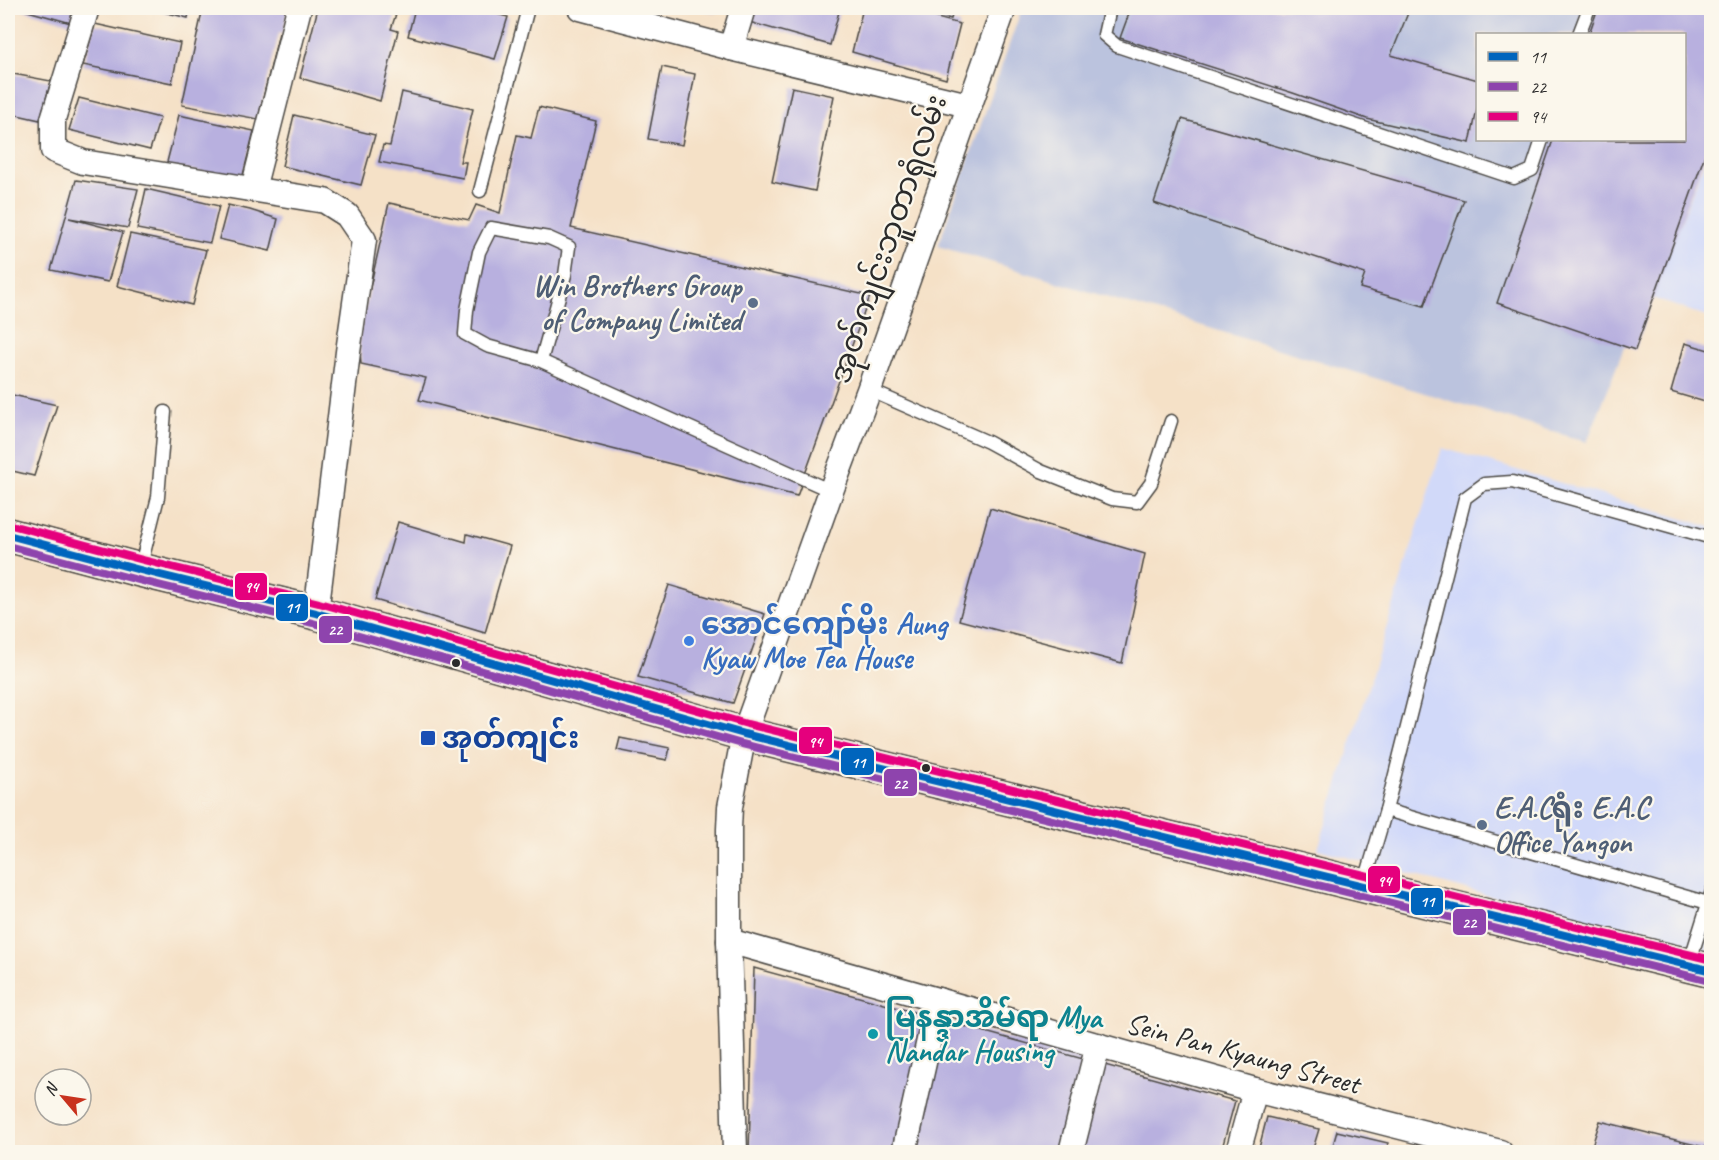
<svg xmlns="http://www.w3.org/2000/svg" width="1719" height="1160" font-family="Caveat,'Noto Sans Myanmar',sans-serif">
<rect width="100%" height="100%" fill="#fbf7ec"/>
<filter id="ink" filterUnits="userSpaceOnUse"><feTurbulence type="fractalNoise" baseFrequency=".0167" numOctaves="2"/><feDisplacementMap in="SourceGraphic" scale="12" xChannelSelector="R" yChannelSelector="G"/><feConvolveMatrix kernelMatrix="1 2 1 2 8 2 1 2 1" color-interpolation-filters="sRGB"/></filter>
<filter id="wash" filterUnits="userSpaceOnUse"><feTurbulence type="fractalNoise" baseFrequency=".008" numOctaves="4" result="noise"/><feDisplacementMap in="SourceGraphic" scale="24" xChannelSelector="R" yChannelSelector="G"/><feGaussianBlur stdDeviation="1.35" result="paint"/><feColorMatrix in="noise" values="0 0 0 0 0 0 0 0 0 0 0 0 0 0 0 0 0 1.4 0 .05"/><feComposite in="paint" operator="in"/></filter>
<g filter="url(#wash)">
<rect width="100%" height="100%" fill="#f5e1c7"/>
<g fill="#d1d9f9">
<path d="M1711,144v174l-59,-20z"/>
<path d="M1442,448l269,79v430l-393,-108z"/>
</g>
<path fill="#bbc3de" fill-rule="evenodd" d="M1022,8h689v118l-124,316 -649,-196zM1478,34h206v106h-206z"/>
<g id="blocks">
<g fill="#b8b0df">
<path d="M17,8h58l-4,15z"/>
<path d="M148,8h42l-2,10z"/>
<path d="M203,8h85l-5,26 -4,-1 -21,86 -76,-14z"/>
<path d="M318,8h80l-7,21 7,2 -18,70 -80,-23z"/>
<path d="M415,8h59l34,9 -13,42 -87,-23z"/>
<path d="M697,8h20l-1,5z"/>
<path d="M753,8h87l-10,37 -81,-23z"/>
<path d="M863,8h37l60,16 -14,55 -94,-27z"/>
<path d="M912,8h42l-3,11z"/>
<path d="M1131,8h279l-19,47 87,25v25l-8,38 -103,-24 -74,-26 -173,-55z"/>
<path d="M1598,8h114v127l-77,215 -138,-47 56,-163h131v-106h-95z"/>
<path d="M95,24l85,19 -8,40 -89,-18z"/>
<path d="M662,67l33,7 -13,71 -34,-6z"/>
<path d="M8,73l43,8 -11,39 -32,-7z"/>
<path d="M792,87l42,9 -19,95 -43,-9z"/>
<path d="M402,92l71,17 -13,53h6l-3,16 -84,-16 4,-17 7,1z"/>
<path d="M79,98l81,20 -10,32 -81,-20z"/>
<path d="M539,107l57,14 -25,107 299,68 -73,200 -378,-96 7,-22 -65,-14 -2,-27 30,-134 80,17 7,-15 24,8 17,-78 14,3z"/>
<path d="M179,115l75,16 -12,48 -76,-13z"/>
<path d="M294,115l81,20 -14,50 -79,-19z"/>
<path d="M1182,119l282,81 -40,106 -64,-18 5,-14 -211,-71z"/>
<path d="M76,180l62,9 -10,39 -59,-10 54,14 -15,50 -57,-12z"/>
<path d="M146,189l73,17 -9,37 -73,-14z"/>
<path d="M228,205l22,5 28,9 -8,32 -51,-12z"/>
<path d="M130,234l76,16 -14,55 -75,-19z"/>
<path d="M1685,343l27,8v53l-41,-12z"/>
<path d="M8,394l49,11 -23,71 -26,-6z"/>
<path d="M990,508l155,46 -23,109 -163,-43z"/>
<path d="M398,522l68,20 1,-8 43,12 -25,87 -110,-33z"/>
<path d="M669,585l96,29 -32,89 -95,-26z"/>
<path d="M620,738l50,10 -3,12 -50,-10z"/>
<path d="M754,968l481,133 -14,51h-472z"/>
<path d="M1267,1117l52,12 -7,23h-54z"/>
<path d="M1600,1121l112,28v3h-122z"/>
<path d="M1337,1131l51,12 -2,9h-55z"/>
</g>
</g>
</g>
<g filter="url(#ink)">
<use href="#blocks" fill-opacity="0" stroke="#494642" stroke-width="1.5"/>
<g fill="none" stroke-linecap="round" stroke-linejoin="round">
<g stroke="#494642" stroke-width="15">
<g id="lane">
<path d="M1110,8l-6,27 13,11 397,132 18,-8 10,-30"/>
<path d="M1579,34l10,-26"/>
<path d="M480,191l48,-183"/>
<path d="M541,361l24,-86 4,-28 -20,-9 -58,-10 -12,24 -12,58 -2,24 22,12 54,15 290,130"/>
<path d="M869,390l119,52 53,29 71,28 25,3 14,-19 20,-62"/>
<path d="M140,569l18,-72 7,-85"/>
<path d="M1386,810l322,93"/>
<path d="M1364,885l22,-75 79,-312 19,-14 28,-2 200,56"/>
<path d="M1689,964l23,-73"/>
</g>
</g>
<g stroke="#494642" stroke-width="27">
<g id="street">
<path d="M87,8l-34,111v31l30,12 242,39 22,14 17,25 -16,112 -32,261"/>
<path d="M580,8l151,40 237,57"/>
<path d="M731,48l12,-40"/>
<path d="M253,189l46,-181"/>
<path d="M729,941l526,149 245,62"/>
<path d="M735,1152l-6,-211v-112l1,-22 14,-73 87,-243 38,-101 135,-382"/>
<path d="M904,1152l34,-152"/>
<path d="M1071,1152l27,-107"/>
<path d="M1238,1152l17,-62"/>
</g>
</g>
<g stroke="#494642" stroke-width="36">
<path id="secondary" d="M8,535l132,35 176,43 428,121 968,237"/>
</g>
<use href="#lane" stroke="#fff" stroke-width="12"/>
<use href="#street" stroke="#fff" stroke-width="24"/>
<use href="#secondary" stroke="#fce5d0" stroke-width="33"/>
<g stroke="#fbf7ec" stroke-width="12">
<path id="bus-1" d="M8,535l132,35 176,43 428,121 968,237"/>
</g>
<g stroke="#fbf7ec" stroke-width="12">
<path id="bus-2" d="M8,546l130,34 175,43 429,121 968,237"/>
</g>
<g stroke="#fbf7ec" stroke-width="12">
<path id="bus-3" d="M11,525l132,35 176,43 428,121 965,236"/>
</g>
<use href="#bus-1" stroke="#0065bd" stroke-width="8"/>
<use href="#bus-2" stroke="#8e44ad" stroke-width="8"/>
<use href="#bus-3" stroke="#e5007d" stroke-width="8"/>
</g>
</g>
<g fill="#5c6f8a" stroke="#fbf7ec" stroke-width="2">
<circle cx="753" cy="303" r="6"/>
<circle cx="1482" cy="825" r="6"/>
</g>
<circle fill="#3f7fe0" stroke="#fbf7ec" stroke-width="2" cx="689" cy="641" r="6"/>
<g fill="#2b2b2b" stroke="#fbf7ec" stroke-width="2">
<circle cx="456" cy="663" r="5"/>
<circle cx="926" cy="768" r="5"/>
</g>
<rect fill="#1a4fb4" stroke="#fbf7ec" stroke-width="2" x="420" y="730" width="16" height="16" rx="3"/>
<circle fill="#0f9aa8" stroke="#fbf7ec" stroke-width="2" cx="873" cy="1034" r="6"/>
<g text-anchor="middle" stroke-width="4.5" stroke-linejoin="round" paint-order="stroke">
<g font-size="30" fill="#2b2b2b" stroke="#fbf7ec">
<text transform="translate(888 239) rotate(-71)" y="10">အုတ်ကျင်းဘူတာရုံလမ်း</text>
<text transform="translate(1243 1053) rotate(15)" y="10">Sein Pan Kyaung Street</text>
</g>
<g font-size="30" font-weight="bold" fill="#4e5e75" stroke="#fbf7ec" text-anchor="end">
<text x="741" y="296">Win Brothers Group<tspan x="741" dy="34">of Company Limited</tspan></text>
<text x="1494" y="818" text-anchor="start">E.A.Cရုံး E.A.C<tspan x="1494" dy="34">Office Yangon</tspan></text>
</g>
<g font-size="30" font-weight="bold" fill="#366cbe" stroke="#fbf7ec" text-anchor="start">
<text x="701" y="634">အောင်ကျော်မိုး Aung<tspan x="701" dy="34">Kyaw Moe Tea House</tspan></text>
</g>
<g font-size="30" font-weight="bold" fill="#164399" stroke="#fbf7ec" text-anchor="start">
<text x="442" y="748">အုတ်ကျင်း</text>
</g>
<g font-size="30" font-weight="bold" fill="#0d838f" stroke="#fbf7ec" text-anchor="start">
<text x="885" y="1027">မြနန္ဒာအိမ်ရာ Mya<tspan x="885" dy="34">Nandar Housing</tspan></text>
</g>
</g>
<g stroke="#fbf7ec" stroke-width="2">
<rect x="234" y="572" width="34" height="29" rx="6" fill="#e5007d"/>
<rect x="275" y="593" width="34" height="29" rx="6" fill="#0065bd"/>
<rect x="318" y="615" width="35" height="29" rx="6" fill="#8e44ad"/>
<rect x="798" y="726" width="35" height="29" rx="6" fill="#e5007d"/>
<rect x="840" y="747" width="35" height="29" rx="6" fill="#0065bd"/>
<rect x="883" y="768" width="35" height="29" rx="6" fill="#8e44ad"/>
<rect x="1367" y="865" width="34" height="29" rx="6" fill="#e5007d"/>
<rect x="1410" y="887" width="34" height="29" rx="6" fill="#0065bd"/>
<rect x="1452" y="908" width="35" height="28" rx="6" fill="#8e44ad"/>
</g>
<g font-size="16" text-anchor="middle" font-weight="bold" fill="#fff">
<text x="251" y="592">94</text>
<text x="292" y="613">11</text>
<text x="335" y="635">22</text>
<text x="815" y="747">94</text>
<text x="858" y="768">11</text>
<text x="900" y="789">22</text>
<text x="1384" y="886">94</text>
<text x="1427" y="907">11</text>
<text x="1469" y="928">22</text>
</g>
<rect width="1719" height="1160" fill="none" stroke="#fbf7ec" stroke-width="30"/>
<rect x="1476" y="33" width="210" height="108" fill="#fbf7ec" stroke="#a8a59f" stroke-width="1.5"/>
<rect x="1488" y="52" width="30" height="9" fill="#0065bd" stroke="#a8a59f" stroke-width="1.5"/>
<text x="1530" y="63" font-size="18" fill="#2b2b2b">11</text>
<rect x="1488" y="82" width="30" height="9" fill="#8e44ad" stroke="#a8a59f" stroke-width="1.5"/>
<text x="1530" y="93" font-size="18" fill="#2b2b2b">22</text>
<rect x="1488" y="112" width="30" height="9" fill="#e5007d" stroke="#a8a59f" stroke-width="1.5"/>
<text x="1530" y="123" font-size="18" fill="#2b2b2b">94</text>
<g transform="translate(63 1097) rotate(299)"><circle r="28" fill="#fbf7ec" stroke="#a8a59f" stroke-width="1.5"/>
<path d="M0-4.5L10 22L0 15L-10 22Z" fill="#c8321e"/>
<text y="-9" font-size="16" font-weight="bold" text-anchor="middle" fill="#2b2b2b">N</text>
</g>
</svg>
